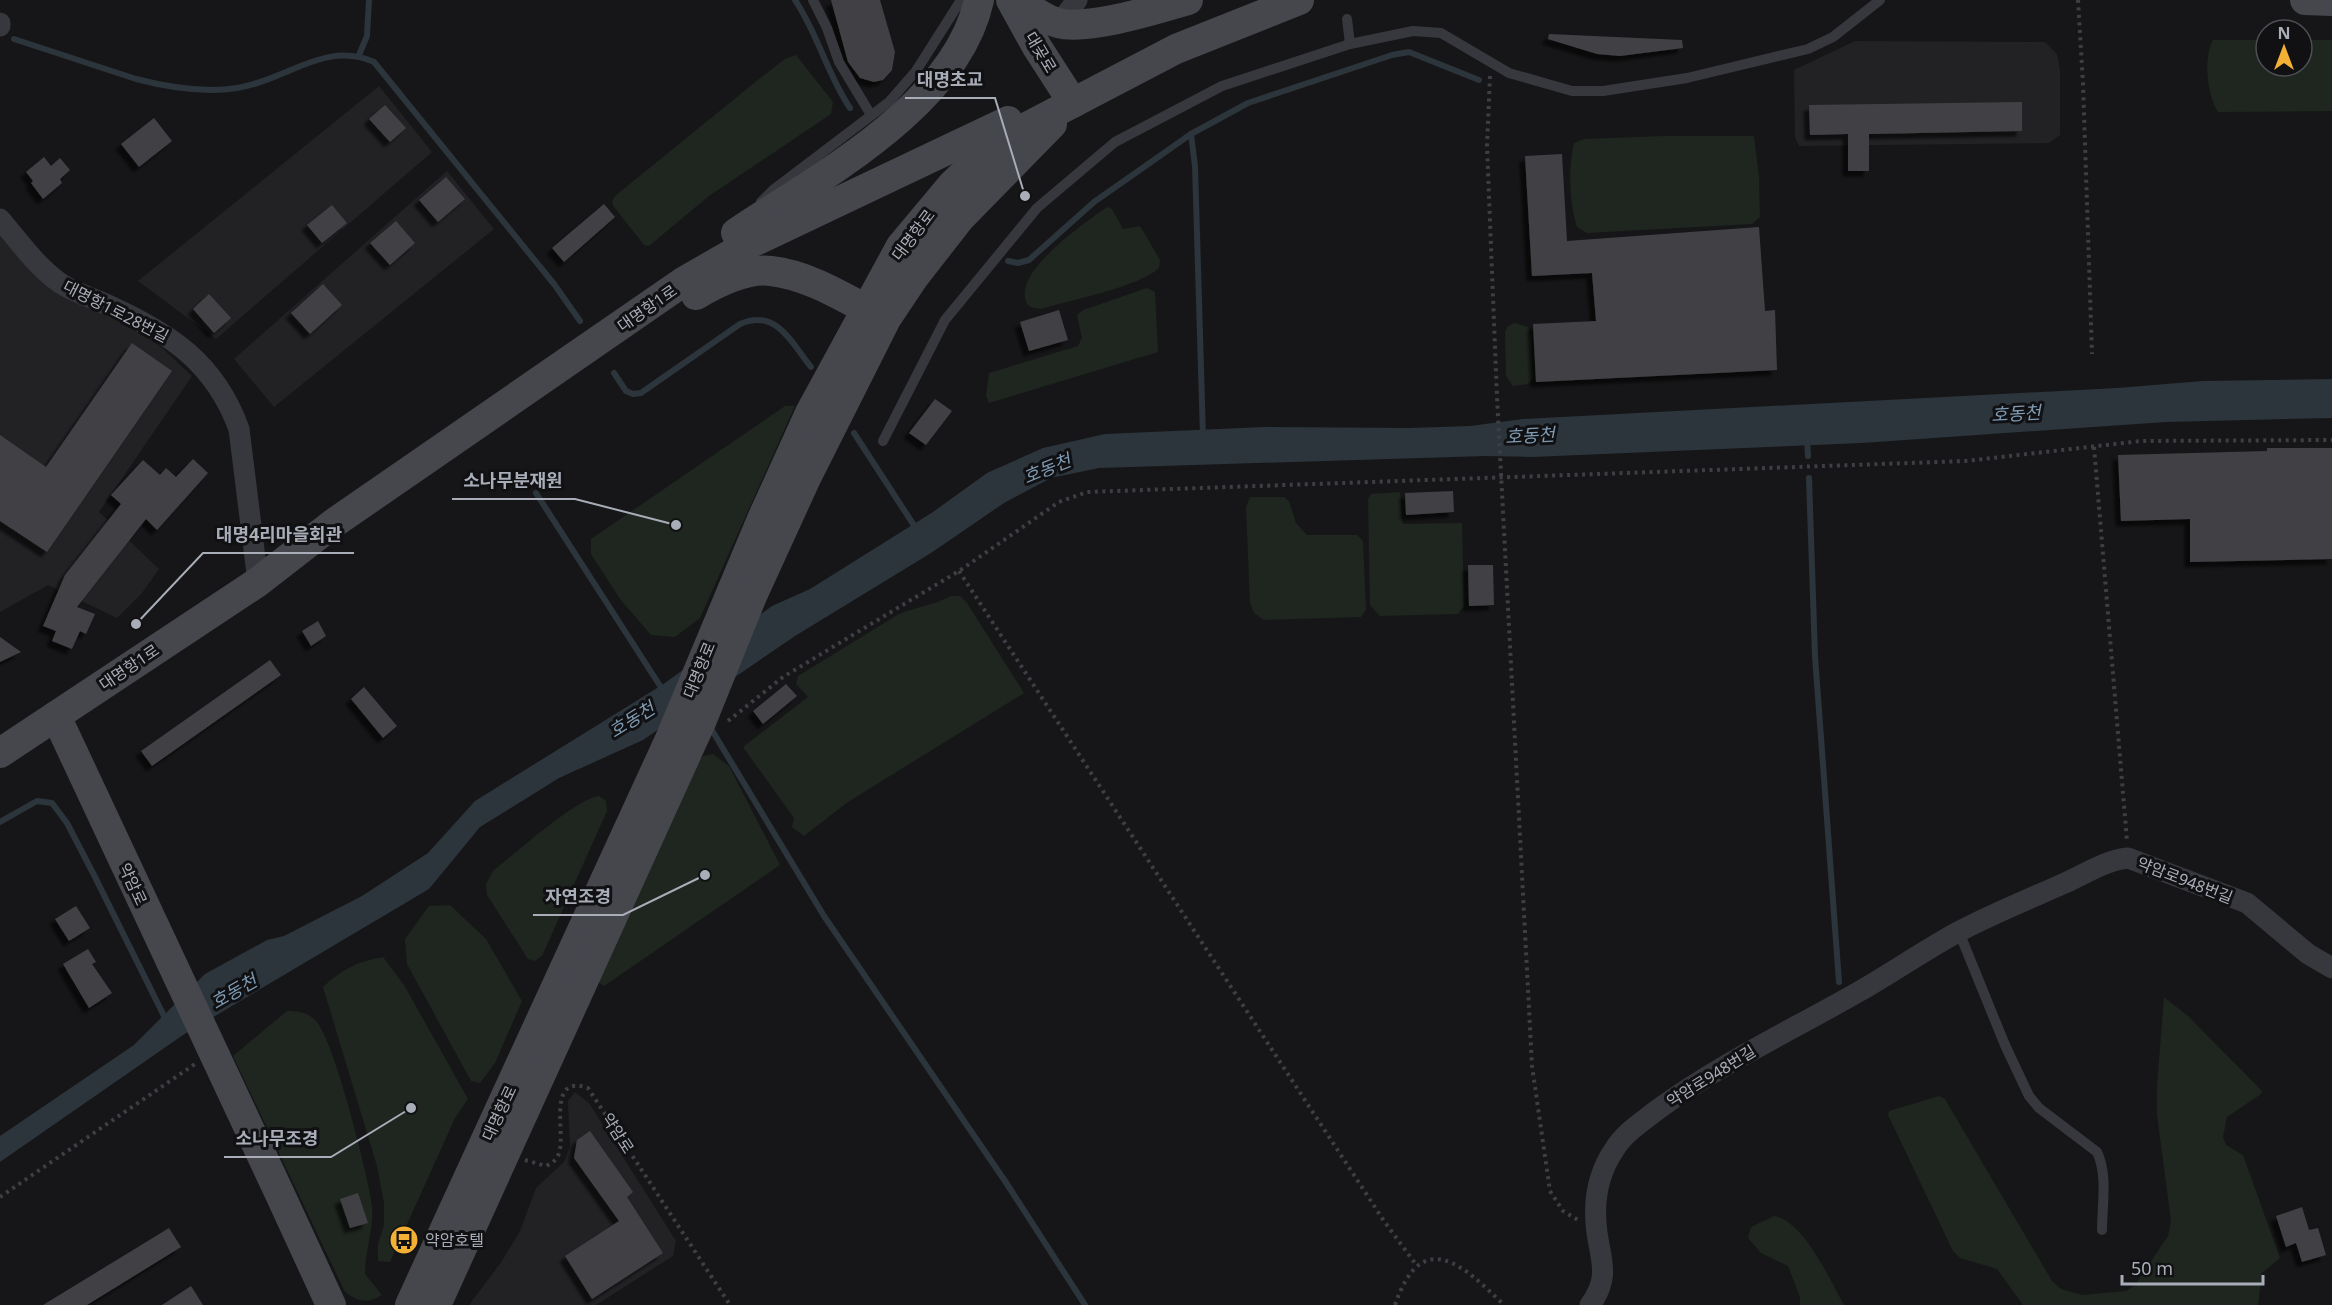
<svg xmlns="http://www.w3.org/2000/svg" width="2332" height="1305" font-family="'Noto Sans','Noto Sans KR',sans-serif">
<defs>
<filter id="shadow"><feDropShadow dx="-5.5" dy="5.5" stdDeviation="1.5" flood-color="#0009"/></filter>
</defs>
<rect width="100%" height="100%" fill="#161618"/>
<g fill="#222225">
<path d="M1855,41l190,1 12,12 3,16v65l-11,8 -250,3 -4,-9 -1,-67z"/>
<path d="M379,86l53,66 -216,187 -78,-58z"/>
<path d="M447,171l47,58 -220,178 -40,-48z"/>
<path d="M0,221l18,29 143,97 31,29 -93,136 60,57 -17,24 -25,25 -69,-33 -48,27z"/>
<path d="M575,1092l14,11 87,138 -3,15 -77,49h-127l33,-44 18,-30 16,-43 29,-27 5,-15 -2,-45z"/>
</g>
<g fill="#1e261f">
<path d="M2213,40h53v26h36v-26h30v71l-114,1c-11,-17 -15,-54 -5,-72z"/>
<path d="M796,55l37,47 -2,12 -122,82 -60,50 -5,-1 -30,-38 -2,-5 3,-6 144,-117 26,-20z"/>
<path d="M1664,136h90l5,41 1,40 -8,7 -165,9 -10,-6c-8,-25 -9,-58 -3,-84l10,-4z"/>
<path d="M1107,207l5,2 11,20 17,-3 20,34 -1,8c-20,19 -89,32 -118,41 -9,-1 -15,-2 -16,-12 -5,-30 60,-74 82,-90z"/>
<path d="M1147,288l8,4 3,60 -169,51 -3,-7 3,-23 89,-27 4,-8 -5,-23 6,-5z"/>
<path d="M1515,323l13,4 3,7 2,44 -5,6 -15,2 -7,-10 -1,-44 3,-6z"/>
<path d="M785,406h10l-95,212 -25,19 -24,-2 -31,-36 -29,-45v-15z"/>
<path d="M1400,492l3,32 59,-1 2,83 -6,8 -78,2 -10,-11 -2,-106 3,-5z"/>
<path d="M1250,497h34l5,4 7,22 11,12h50l6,6 3,69 -5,7 -97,3 -10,-7 -4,-10 -4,-96z"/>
<path d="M951,596h9l7,7 57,90 -176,109 -44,34 -12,-9 2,-9 -51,-71 65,-50 -12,-13 2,-8 101,-62c18,-7 35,-9 52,-18z"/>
<path d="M713,754l16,12 51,99 -176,121 -8,-5 99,-216 8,-9z"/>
<path d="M599,796l7,5 1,10 -65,145 -7,5 -7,-2 -41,-64 -1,-11 7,-13c22,-17 82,-72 106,-75z"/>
<path d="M450,905l36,34 36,62 -27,62 -15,20 -9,-2 -64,-117 -2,-25 24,-33z"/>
<path d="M383,957l21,28 64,114 -13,19 -65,144 -12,-1v-17l6,-19v-22l-7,-37 -54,-179c18,-17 35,-26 60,-30z"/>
<path d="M2164,997l24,19 74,75 -1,3 -34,23 -4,20 3,8 17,10 37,103 -18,15 -4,32h-235l-26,-36 -37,-11 -7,-7 -65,-136 1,-4 50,-15 6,3 107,182 9,8 21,6 44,-4 9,-6 33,-49 3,-15 -14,-106v-29z"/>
<path d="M287,1011c11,0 21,1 29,10 18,19 52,154 56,184 2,23 -7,46 -7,69l17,21c-14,9 -24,7 -37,-3l-112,-236z"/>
<path d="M1774,1216c30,5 56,64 70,89h-44v-8l-12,-31 -27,-13 -13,-15 3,-11z"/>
</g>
<path fill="#2c353c" d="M2332,379v39l-166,4 -304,21 -330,14 -47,-1 -386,12 -48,10 -47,25 -73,50 -136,83 -152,104 -84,38 -79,49 -51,62 -246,146 -183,127v-26l134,-91 71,-71 62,-34 17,-4 78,-40 66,-43 47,-52 187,-116 110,-79 38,-17 123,-77 54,-39 56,-25 62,-14 159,-7 145,1 61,-2 53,-7 594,-31 86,-7z"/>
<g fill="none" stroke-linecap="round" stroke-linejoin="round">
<g stroke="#2c353c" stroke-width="6">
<path d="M795,0c23,34 32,74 55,108"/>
<path d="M14,39l122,40c31,8 69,14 101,9 50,-8 89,-48 137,-26l180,222 26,37"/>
<path d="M359,55l8,-19 2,-36"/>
<path d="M1008,261l10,2 11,-3 65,-58 97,-68"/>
<path d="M614,373l12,18 7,3 8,-1 99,-69c36,-16 51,18 71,43"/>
<path d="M854,433l63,97"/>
<path d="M1203,436l-8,-270 -4,-32 57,-31 144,-48 17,-3 70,28"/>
<path d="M1807,439l1,17"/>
<path d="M1809,478l6,178 24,326"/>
<path d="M536,493l128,199"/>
<path d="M710,727l114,189 181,265 80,124"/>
<path d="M0,822l37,-21 15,2 15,20 27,52 73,147"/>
</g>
</g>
<g fill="#404145" filter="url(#shadow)">
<path d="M831,0h49l15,52 -3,18 -9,10 -9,2 -14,-4 -12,-16z"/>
<path d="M1549,34l133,6 1,8 -63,8 -23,-2 -49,-15z"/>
<path d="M2022,102v29l-153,3v37h-21v-37l-38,1 -1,-30z"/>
<path d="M385,105l21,23 -16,14 -21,-23z"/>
<path d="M154,118l18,23 -33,26 -18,-23z"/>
<path d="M1562,154l5,87 192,-14 6,84 10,-1 2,60 -241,12 -3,-58 63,-3 -4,-48 -60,3 -7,-120z"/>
<path d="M44,157l7,9 9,-8 10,12 -10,9 2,4 -19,16 -12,-16 2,-2 -7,-9z"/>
<path d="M446,177l19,22 -27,23 -19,-22z"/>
<path d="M604,204l11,13 -51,45 -12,-14z"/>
<path d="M332,205l15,18 -25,20 -15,-18z"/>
<path d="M396,221l19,22 -25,22 -20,-22z"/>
<path d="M323,284l19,21 -32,29 -19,-21z"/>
<path d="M209,294l22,24 -17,15 -21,-24z"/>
<path d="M1059,310l9,30 -39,11 -9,-29z"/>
<path d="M132,343l40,28 -125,181 -47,-31v-86l46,32z"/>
<path d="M935,399l17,12 -26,34 -17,-12z"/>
<path d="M2267,448h65v111l-142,3v-43l-69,2 -3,-66 149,-4z"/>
<path d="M193,459l15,14 -51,57 -11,-11 -69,88 18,7 -9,20 -6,-3 -8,18 -20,-8 4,-10 -13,-5 22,-51 56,-71 -10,-9 32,-35 17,15 6,-7 10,9z"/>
<path d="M1453,491l1,21 -48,3 -1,-22z"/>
<path d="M1468,565h25l1,40 -25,1z"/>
<path d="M318,621l8,15 -15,10 -9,-15z"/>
<path d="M0,637l21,15 -21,10z"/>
<path d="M270,660l11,15 -129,91 -11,-15z"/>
<path d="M786,684l11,12 -34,28 -10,-13z"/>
<path d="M364,687l33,39 -14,12 -32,-39z"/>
<path d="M76,906l14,22 -21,13 -14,-22z"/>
<path d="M88,949l8,13 -4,2 20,29 -23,15 -26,-44z"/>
<path d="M590,1131l43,61 -6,5 36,56 -71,46 -27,-43 54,-35 -45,-63 3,-18z"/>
<path d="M358,1193l10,30 -18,5 -10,-29z"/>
<path d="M2302,1207l7,23 9,-2 8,27 -24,7 -6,-19 -10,4 -10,-31z"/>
<path d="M169,1228l12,19 -94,58h-44z"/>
<path d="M191,1286l12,19h-41z"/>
</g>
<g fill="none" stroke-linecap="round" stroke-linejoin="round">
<g stroke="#3d3f44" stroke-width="4" stroke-dasharray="3 4.5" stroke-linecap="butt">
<path d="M2078,0l5,83 9,271"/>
<path d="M1490,76l-3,70 10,251 35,669 18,125 13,20 15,9"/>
<path d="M2094,447l33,394"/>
<path d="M959,571l425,650 33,45"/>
<path d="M728,721l55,-44 176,-106 100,-69 28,-10 879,-31 175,-20 191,-1"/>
<path d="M525,1160l21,6c6,-3 11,-6 13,-13 7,-19 -13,-80 29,-65l142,217"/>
<path d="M0,1197l195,-133"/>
<path d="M1395,1305c27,-80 69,-39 109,0"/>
</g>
<g stroke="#37383d" stroke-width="10">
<path d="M813,0l14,28 12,34 32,53"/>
<path d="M1347,19l3,25 63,-13 28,2 68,40 63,18h31l84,-13 121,-29 25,-12 47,-37"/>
<path d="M761,202l12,-12 116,-88 27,-31 45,-71"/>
<path d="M883,441l62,-121 92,-112 78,-66 107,-56 128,-42"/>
<path d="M1959,932l46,113 24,51 10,12 58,44c11,23 5,53 5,78"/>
</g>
<g stroke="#37383d" stroke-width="21">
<path d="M0,23v3"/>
<path d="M1059,24l18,-24"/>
<path d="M0,219c18,21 36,47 60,64 15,10 33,15 50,23 61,28 105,57 129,123l19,153"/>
<path d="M1590,1305c23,-31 8,-49 6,-82 -2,-27 3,-51 18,-73 10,-17 28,-28 43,-40 64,-47 135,-80 203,-119 33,-19 65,-41 98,-59 34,-18 71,-33 107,-49 20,-9 41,-23 63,-25l119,45 61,51 24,14"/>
</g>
<g stroke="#45474d" stroke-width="30">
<path d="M1011,0l26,47 36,56"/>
<path d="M1017,0c13,8 26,19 41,23 30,8 99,-14 130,-23"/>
<path d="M2305,0l27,1"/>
<path d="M736,233c83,-56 220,-127 243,-233"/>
<path d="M696,295c22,-13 50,-27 75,-24 39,4 78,30 112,47"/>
<path d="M56,716c91,197 185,392 275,589"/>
<path d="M0,753l258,-171 76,-59 349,-241 66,-38 259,-123"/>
<path d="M410,1305l260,-566 92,-220 48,-106 91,-167 51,-61 44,-42 180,-94 123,-49"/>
<path d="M436,1305l265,-583 51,-126 54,-118 80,-159 28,-42 46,-59 92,-94"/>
</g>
</g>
<defs>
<g id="bus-disc" transform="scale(1.5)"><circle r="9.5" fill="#f2b134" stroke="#111113"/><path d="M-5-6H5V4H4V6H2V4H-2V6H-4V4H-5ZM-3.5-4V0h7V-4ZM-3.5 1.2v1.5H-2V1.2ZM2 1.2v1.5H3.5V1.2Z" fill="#111"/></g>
</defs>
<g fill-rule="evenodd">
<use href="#bus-disc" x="404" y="1240"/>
</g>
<g text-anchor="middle" stroke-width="6" stroke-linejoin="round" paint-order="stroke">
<g font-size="16" fill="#a8adb8" stroke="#111113">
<text transform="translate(1041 52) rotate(59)" y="6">대곶로</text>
<text transform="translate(913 235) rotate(-53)" y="6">대명항로</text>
<text transform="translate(647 308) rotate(-35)" y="6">대명항1로</text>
<text transform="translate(116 311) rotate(27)" y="6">대명항1로28번길</text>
<text transform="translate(129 667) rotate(-34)" y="6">대명항1로</text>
<text transform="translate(699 670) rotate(-68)" y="6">대명항로</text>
<text transform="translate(2185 880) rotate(21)" y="6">약암로948번길</text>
<text transform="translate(133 884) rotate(65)" y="6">약암로</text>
<text transform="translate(1711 1076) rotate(-32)" y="6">약암로948번길</text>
<text transform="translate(499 1113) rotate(-65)" y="6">대명항로</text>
<text transform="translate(618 1133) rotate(57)" y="6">약암로</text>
</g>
<g font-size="16" fill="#a8adb8" stroke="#111113" text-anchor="start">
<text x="425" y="1246">약암호텔</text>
</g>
<g font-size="18" font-style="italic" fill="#7f9bb3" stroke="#111113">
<text transform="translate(2016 414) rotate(-3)" y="6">호동천</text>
<text transform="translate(1530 436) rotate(-3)" y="6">호동천</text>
<text transform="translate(1047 469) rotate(-22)" y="6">호동천</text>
<text transform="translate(632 720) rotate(-32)" y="6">호동천</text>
<text transform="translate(234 992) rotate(-30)" y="6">호동천</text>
</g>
</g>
<path fill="none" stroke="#a8adb8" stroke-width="2" d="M1025 196L995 98H905M676 525L575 499H452M136 624L203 553H354M705 875L623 915H533M411 1108L331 1157H224"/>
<g fill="#a8adb8" stroke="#111113" stroke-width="2">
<circle cx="1025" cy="196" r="6"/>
<circle cx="676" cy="525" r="6"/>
<circle cx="136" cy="624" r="6"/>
<circle cx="705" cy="875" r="6"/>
<circle cx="411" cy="1108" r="6"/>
</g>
<g font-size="18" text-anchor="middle" font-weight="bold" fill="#a8adb8" stroke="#111113" stroke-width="6" stroke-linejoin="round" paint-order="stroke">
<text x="950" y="86">대명초교</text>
<text x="513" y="487">소나무분재원</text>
<text x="279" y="541">대명4리마을회관</text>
<text x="578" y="903">자연조경</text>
<text x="277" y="1145">소나무조경</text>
</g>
<g transform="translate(2284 48)"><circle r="28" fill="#111113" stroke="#4d4f55" stroke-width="1.5"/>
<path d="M0-4.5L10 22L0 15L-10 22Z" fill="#f2b134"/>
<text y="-9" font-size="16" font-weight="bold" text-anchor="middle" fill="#a8adb8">N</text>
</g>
<path d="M2122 1275v9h141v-9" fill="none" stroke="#a8adb8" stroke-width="3"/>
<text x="2131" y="1275" font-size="18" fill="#a8adb8" stroke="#111113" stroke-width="4.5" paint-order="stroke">50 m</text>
</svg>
